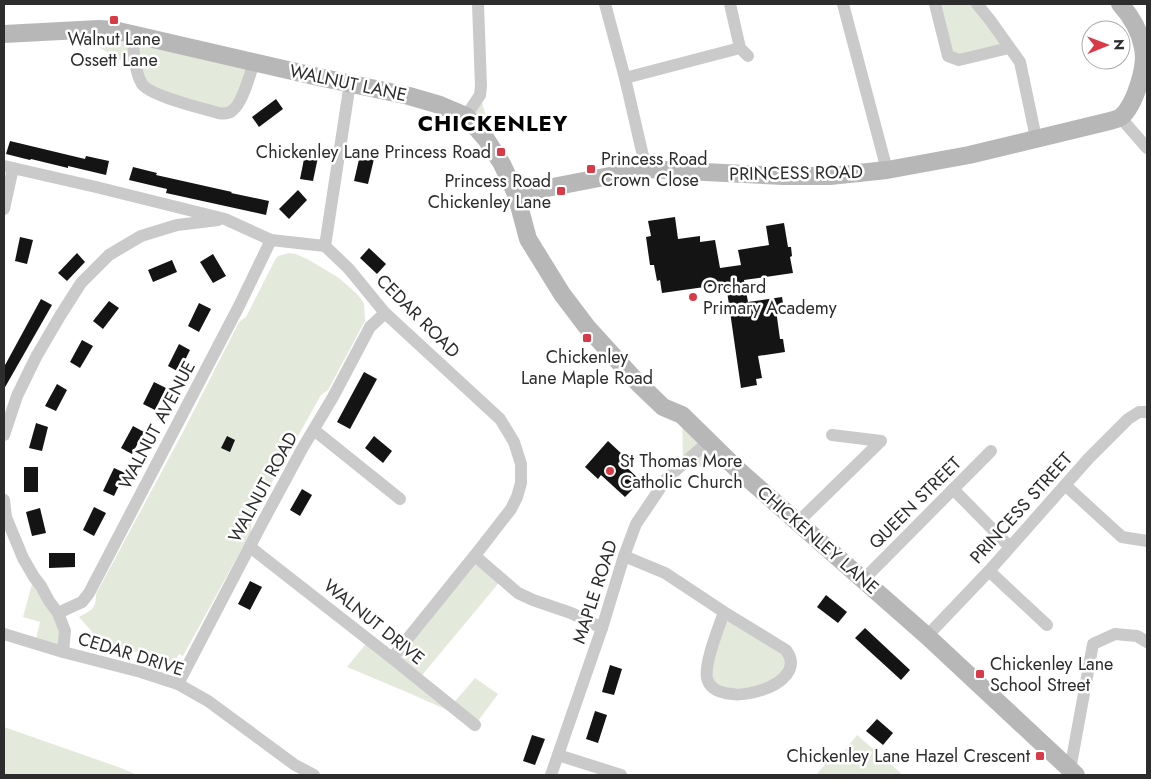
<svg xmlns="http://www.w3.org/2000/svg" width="1151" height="779" font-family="Jost,sans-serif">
<rect width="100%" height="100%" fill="#fff"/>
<g fill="#e3eadc">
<path d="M935,4h42l32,44 -61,8z"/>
<path d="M70,31l184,31 -21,48 -76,-16 -20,-25z"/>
<path d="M480,95l16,59 -30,-38z"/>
<path d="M289,253l7,1 13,6 30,18 17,15 6,7 2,4 1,17 -37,69 -7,5 -69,123 -1,14 -68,124 -4,-2 -2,4 -5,4 -4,1 -10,1 -3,-1 -10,-9 -43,-11 -23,-26c12,-7 17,-7 17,-23l88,-164 55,-108 7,-5 29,-57 3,-4z"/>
<path d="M682,415l54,53 -53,-3z"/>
<path d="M475,556l27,23 -84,101 33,26 24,-28 23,16 -23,31 -10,-7 -56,-25 -62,-26 22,-27 23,18z"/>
<path d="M34,577l24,36 5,39 -28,-9 5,-21 -17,-5z"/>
<path d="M724,612l68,49 -21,25 -54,4 -10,-24z"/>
<path d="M4,727l117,41 16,7h-133z"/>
<path d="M857,735l46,40h-87l15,-18 7,2z"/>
</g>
<g fill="#141414">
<path d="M276,99l7,10 -24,18 -7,-10z"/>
<path d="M10,141l75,18 1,-3 23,5 -3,14 -38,-9v2l-37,-9 -1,1 -24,-6z"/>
<path d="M305,154l13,3 -5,24 -13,-2z"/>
<path d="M360,155l14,4 -6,25 -14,-3z"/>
<path d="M133,167l24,6 -1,2 76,17 -1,1 38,8 -3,14 -100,-22 1,-4 -38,-9z"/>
<path d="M298,190l9,10 -18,19 -10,-10z"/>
<path d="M675,217l3,22 22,-3v6l15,-2 5,28 21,-3 -3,-15 31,-5 -3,-19 18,-3 4,24h3l1,9 -2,1 3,16 -49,7 4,22 34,-5 2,12 -8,1 4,29h3l2,13 -27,4 4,22 -6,1 1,6 -16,3 -15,-104 -64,9 -2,-13 -3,1 -3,-16h-4l-4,-28 5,-1 -3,-15z"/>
<path d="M20,237l13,3 -6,24 -12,-3z"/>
<path d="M369,248l17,16 -9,10 -17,-16z"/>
<path d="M77,253l8,9 -18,19 -9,-8z"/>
<path d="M213,254l13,22 -13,7 -13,-21z"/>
<path d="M172,260l5,12 -24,10 -5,-12z"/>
<path d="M41,299l11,6 -48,84v-22z"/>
<path d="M109,301l10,7 -16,21 -10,-8z"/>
<path d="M199,303l12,6 -12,23 -11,-6z"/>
<path d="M82,340l11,6 -13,22 -10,-6z"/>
<path d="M179,344l11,6 -11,22 -11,-6z"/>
<path d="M364,372l13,7 -27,50 -13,-7z"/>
<path d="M154,382l12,6 -11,22 -12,-6z"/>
<path d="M57,384l10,6 -11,21 -11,-5z"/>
<path d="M36,423l12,4 -6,24 -13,-3z"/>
<path d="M133,426l11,6 -12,22 -11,-6z"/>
<path d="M227,436l8,4 -5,12 -9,-4z"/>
<path d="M374,436l18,15 -9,12 -18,-15z"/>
<path d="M608,441l15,14 -4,5 22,21 -16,16 -24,-22 -3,4 -13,-12z"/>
<rect x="24" y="467" width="14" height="25"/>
<path d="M114,468l11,5 -11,23 -11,-5z"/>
<path d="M302,489l10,6 -12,21 -10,-6z"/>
<path d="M94,507l12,6 -12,23 -11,-6z"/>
<path d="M40,508l6,25 -14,3 -6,-24z"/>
<path d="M49,553h26v14l-26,1z"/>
<path d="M250,581l12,6 -12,23 -12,-6z"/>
<path d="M826,595l21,17 -9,11 -21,-16z"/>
<path d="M865,628l45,42 -9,10 -46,-42z"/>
<path d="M610,665l12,4 -8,26 -12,-3z"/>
<path d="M595,711l12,4 -9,28 -12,-4z"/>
<path d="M877,719l16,14 -10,12 -17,-14z"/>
<path d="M532,735l13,4 -10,26 -12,-4z"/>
</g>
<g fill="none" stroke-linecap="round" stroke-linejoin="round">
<g stroke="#cacaca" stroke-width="12">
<path d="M605,4l20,74 21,91"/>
<path d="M730,4l10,44 8,8"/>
<path d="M843,4l44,166"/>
<path d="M935,4l13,52 11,4 50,-12"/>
<path d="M977,4l13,16 30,42 16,76"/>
<path d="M132,34c2,16 2,36 10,50 8,12 60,24 76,29 5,1 11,1 15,-3 10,-8 17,-36 21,-48"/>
<path d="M625,78l115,-30"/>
<path d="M466,116l14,-21 1,-9 -3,-82"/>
<path d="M1120,117l27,31"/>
<path d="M4,166l92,21 129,32 46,21 54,6 24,23 36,44 115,106 14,23 7,22v19l-4,14 -6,12 -31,40 -88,109"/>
<path d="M4,209l9,-41"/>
<path d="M325,246l25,-163"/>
<path d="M314,430l86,69"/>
<path d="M4,435l13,-39 19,-39 24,-41 21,-33 28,-28 32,-19 36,-11 41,-5"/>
<path d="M1065,485l57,52 25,4"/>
<path d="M953,489l57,58"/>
<path d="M4,500l2,17 17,41 11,19 7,9 8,15 9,12 7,18 -2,21"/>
<path d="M798,522l83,-81 -49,-6"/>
<path d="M250,547l142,111 83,67"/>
<path d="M475,556l43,37 15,7 38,13 31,15"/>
<path d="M624,556l41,17 59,39 62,38c28,36 -71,63 -79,28 -3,-15 12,-51 17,-66"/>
<path d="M989,571l58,54"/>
<path d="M864,579l127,-128"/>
<path d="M58,613l24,-11 7,-9 150,-287 32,-66"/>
<path d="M4,634l59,18 78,20 37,12 30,17 87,64 19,10"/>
<path d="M927,636l62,-65 100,-113 39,-39 11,-7h8"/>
<path d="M178,684l82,-157 42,-78 31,-52 37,-70 15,-14"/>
<path d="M558,755l63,20"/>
<path d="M1070,770l23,-126 22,-10 22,2 10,6"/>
<path d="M551,775l51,-147 22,-72 12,-32 31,-46 41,-36"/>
</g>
<g stroke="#b7b7b7" stroke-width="18">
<path d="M4,34l95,-5 15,1 200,46 95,20 31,9 26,11 20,23 16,25 14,30 12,45 34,55 25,33 51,56 25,24 19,8 54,53 191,168 149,139"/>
<path d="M516,194l130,-25 138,7h46l57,-6 82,-15 141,-34c3,-1 8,-2 11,-4 14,-12 26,-51 22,-69 -3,-17 -12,-32 -23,-44"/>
</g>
</g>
<g fill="#d93a48" stroke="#fff" stroke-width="2">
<rect x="109" y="15" width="10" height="10" rx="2.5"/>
<rect x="496" y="147" width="10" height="10" rx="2.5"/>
<rect x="586" y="164" width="10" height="10" rx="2.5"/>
<rect x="556" y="186" width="10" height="10" rx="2.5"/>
<circle cx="693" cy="297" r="5"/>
<rect x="582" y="333" width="10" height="10" rx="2.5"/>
<circle cx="610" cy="471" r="5"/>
<rect x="975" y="669" width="10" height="10" rx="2.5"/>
<rect x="1035" y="751" width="10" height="10" rx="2.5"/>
</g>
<g text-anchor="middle" stroke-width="5" stroke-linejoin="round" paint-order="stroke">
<g font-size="18" fill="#2d2d2d" stroke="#fff" text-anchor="start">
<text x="114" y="45" text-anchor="middle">Walnut Lane<tspan x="114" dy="21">Ossett Lane</tspan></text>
<text x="491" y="158" text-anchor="end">Chickenley Lane Princess Road</text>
<text x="601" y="165">Princess Road<tspan x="601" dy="21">Crown Close</tspan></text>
<text x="551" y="187" text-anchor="end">Princess Road<tspan x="551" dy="21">Chickenley Lane</tspan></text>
<text x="703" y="293">Orchard<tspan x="703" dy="21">Primary Academy</tspan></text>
<text x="587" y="363" text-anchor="middle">Chickenley<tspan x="587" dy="21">Lane Maple Road</tspan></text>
<text x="620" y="467">St Thomas More<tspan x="620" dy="21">Catholic Church</tspan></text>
<text x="990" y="670">Chickenley Lane<tspan x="990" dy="21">School Street</tspan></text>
<text x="1030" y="762" text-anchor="end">Chickenley Lane Hazel Crescent</text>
</g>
<g font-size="18" fill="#2d2d2d" stroke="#fff">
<text transform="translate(348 83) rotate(12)" y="6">WALNUT LANE</text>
<text transform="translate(796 173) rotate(-1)" y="6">PRINCESS ROAD</text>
<text transform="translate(418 316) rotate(45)" y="6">CEDAR ROAD</text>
<text transform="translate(157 425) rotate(-62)" y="6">WALNUT AVENUE</text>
<text transform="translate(263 487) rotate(-61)" y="6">WALNUT ROAD</text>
<text transform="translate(915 503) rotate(-45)" y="6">QUEEN STREET</text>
<text transform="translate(1021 508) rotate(-48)" y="6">PRINCESS STREET</text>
<text transform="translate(818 540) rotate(41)" y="6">CHICKENLEY LANE</text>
<text transform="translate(595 592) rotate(-72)" y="6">MAPLE ROAD</text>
<text transform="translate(374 622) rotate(39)" y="6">WALNUT DRIVE</text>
<text transform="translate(131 654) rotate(17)" y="6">CEDAR DRIVE</text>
</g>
<g font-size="22" font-weight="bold" letter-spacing="1" fill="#000" stroke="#fff">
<text x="493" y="131">CHICKENLEY</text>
</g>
</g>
<rect width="1151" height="779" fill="none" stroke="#2d2d2d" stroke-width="10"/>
<g transform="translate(1106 45) rotate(89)"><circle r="24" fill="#ffffff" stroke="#ababab"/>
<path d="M0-4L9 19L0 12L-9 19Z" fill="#d93a48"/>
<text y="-8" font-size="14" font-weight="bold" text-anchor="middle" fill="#2d2d2d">N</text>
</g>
</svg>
